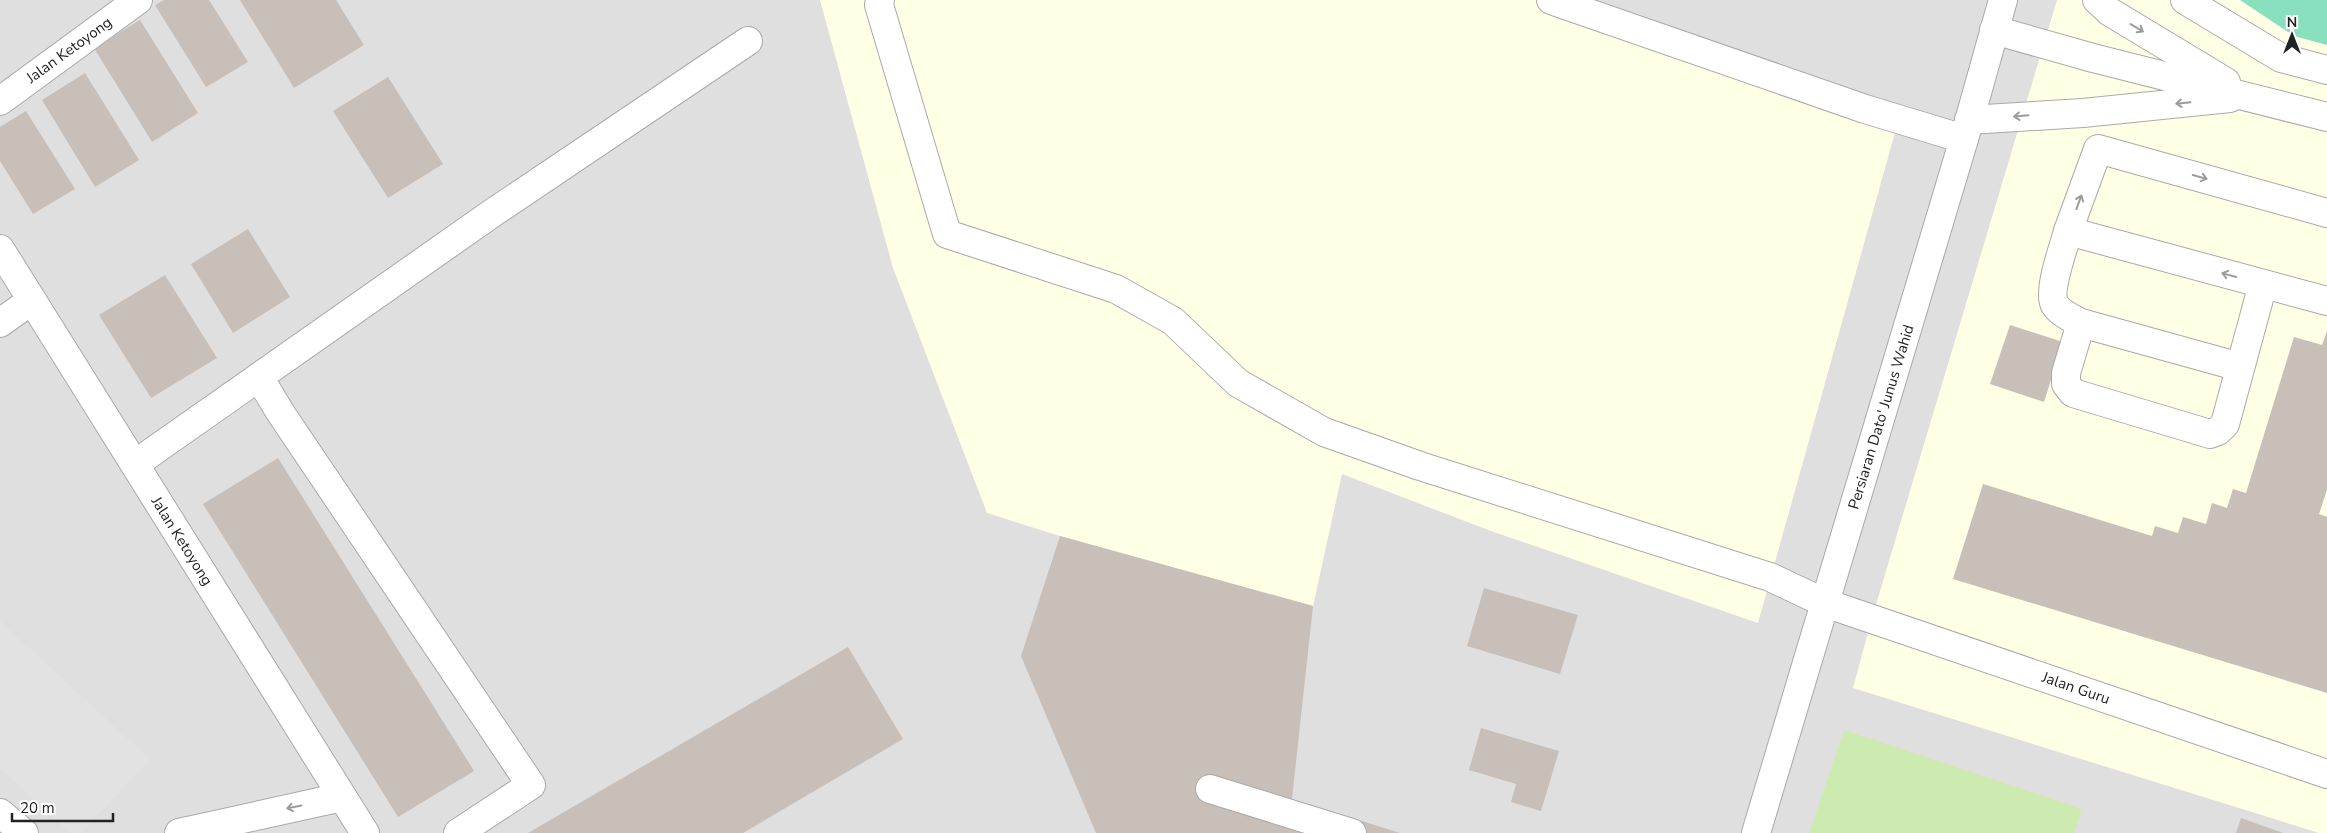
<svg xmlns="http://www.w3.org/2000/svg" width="2327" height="833" font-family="'Nunito Sans',sans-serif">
<rect width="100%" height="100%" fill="#f2efe9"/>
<rect fill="#e0dfdf" x="0" y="0" width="2327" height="833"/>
<g fill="#ffffe5">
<path d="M820,0h731l348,118 -141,505 -267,-92 -149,-57 -29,132 -253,-70 -73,-23 -94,-245z"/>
<path d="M2057,0h270v833h-8l-466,-145 19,-70z"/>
</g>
<path fill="#cdebb0" d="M1844,730l238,79 -8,24h-265z"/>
<path fill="#88e0be" d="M2240,0h87v45l-33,-9z"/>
<path fill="#e2e2e2" d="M0,621l150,138 -69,74h-11l-70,-65z"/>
<g fill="#c7bfb8">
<path d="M164,0h45l39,62 -42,25 -51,-82z"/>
<path d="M240,0h96l28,45 -70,43z"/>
<path d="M140,20l58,93 -46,29 -58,-94z"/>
<path d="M85,73l54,87 -44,27 -53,-87z"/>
<path d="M388,77l55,87 -55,34 -55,-87z"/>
<path d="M26,111l49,78 -42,25 -33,-53v-34z"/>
<path d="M248,229l42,68 -57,36 -42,-69z"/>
<path d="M165,275l52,83 -66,40 -52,-83z"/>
<path d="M2010,325l53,17 -19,60 -54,-18z"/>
<path d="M2327,331v159l-8,24 8,3v176l-374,-114 30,-95 169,52 3,-10 23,7 5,-16 23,7 6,-21 15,5 6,-19 13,4 48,-156 28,8z"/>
<path d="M278,458l196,313 -76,46 -195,-313z"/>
<path d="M1060,536l253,70 -21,193 108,34h-304l-75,-177z"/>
<path d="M1484,588l94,27 -18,59 -93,-28z"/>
<path d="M848,647l55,92 -160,94h-215z"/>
<path d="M1481,728l78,23 -18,60 -30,-9 5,-18 -47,-14z"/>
<path d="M2241,818l42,15h-47z"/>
</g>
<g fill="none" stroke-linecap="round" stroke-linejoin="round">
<g stroke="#a9a9a9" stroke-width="30">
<g id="minor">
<path d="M880,0l-1,5 68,229 169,55 57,32 65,62 86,49 96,34 350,111 55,26 502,171"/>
<path d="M1551,0l314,109 99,30"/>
<path d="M2097,0l13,12 116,70"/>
<path d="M2185,0l96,58 46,12"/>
<path d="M1994,30l99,28 234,59"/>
<path d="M0,101l138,-101"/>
<path d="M1969,120l114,-7 147,-15"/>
<path d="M2327,213l-229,-64 -30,82 259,70"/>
<path d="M2068,231c-4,16 -21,60 -13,74 6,9 17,13 26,18l159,44"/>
<path d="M0,249l365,584"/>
<path d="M0,323l32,-23"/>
<path d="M2081,323l-15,50v11l7,9 137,41 8,-3 7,-7 38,-140"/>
<path d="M259,377l21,35 251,373 -73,48"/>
<path d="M135,464l356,-250 257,-173"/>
<path d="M1210,789l142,44"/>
<path d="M0,813l24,20"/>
<path d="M179,833l163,-36"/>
<path d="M1756,833l208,-694 39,-139"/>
</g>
</g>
<use href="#minor" stroke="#fff" stroke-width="28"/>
</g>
<defs><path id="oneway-shaft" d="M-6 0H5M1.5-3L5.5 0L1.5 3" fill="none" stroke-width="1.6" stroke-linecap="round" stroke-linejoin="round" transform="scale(1.25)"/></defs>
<g stroke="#9c9c9c">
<use href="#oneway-shaft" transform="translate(2137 28) rotate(31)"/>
<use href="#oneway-shaft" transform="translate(2183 103) rotate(174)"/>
<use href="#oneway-shaft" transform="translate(2021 116) rotate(175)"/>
<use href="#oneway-shaft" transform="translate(2200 177) rotate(16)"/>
<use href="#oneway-shaft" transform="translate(2079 202) rotate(-70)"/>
<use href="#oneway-shaft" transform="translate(2229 275) rotate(-165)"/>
<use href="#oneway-shaft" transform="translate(294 807) rotate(168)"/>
</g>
<g text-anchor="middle" stroke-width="4" stroke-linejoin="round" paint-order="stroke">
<g font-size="15" fill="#222" stroke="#fff">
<text transform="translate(69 50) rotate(-36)" y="5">Jalan Ketoyong</text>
<text transform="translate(1881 417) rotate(-73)" y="5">Persiaran Dato' Junus Wahid</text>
<text transform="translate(182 541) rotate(58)" y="5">Jalan Ketoyong</text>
<text transform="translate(2076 688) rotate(19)" y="5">Jalan Guru</text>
</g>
</g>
<g transform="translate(2292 35)" stroke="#ffffff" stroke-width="4" paint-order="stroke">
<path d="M0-4L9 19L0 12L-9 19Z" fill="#222222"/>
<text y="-8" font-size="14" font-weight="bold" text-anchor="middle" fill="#222222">N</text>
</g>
<path d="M12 813v8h101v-8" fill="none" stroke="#222222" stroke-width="2.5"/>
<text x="20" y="813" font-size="15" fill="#222222" stroke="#ffffff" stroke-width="4" paint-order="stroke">20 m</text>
</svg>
